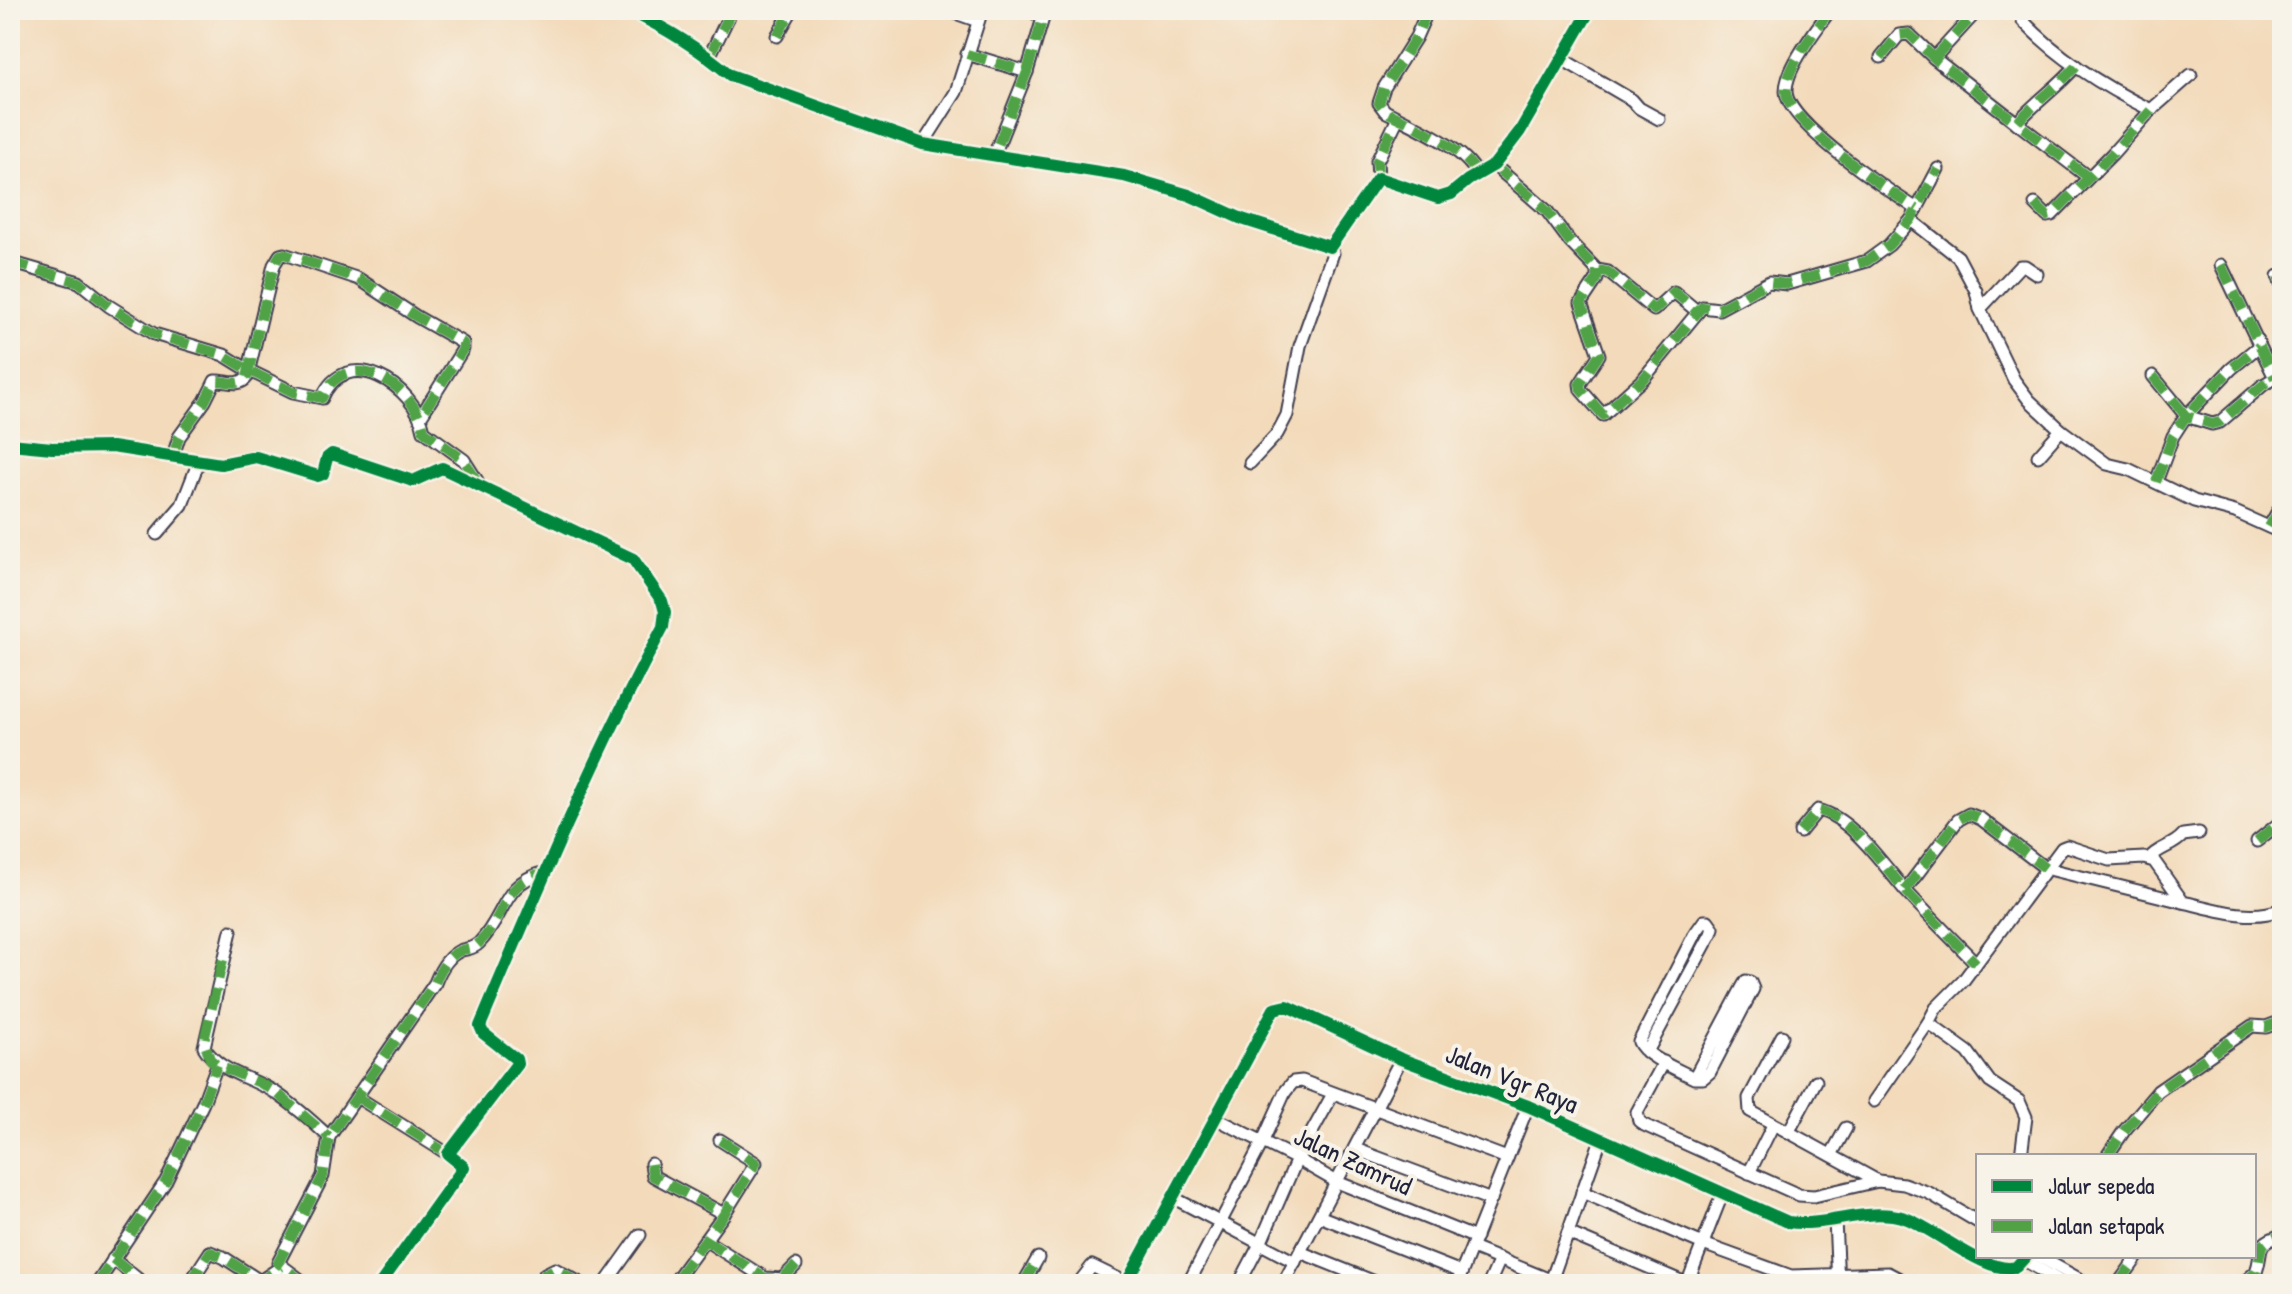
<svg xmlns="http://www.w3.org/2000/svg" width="2292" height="1294" font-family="'Patrick Hand',sans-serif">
<rect width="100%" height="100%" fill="#f7f3e8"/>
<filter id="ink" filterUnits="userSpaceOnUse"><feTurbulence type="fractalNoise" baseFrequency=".0125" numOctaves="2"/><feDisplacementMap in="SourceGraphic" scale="16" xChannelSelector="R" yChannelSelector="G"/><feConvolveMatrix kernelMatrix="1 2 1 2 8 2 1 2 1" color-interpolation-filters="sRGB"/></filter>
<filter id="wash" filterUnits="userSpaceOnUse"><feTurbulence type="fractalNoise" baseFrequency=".006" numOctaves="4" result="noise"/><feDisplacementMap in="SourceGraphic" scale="32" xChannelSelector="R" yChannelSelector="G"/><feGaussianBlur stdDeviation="1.8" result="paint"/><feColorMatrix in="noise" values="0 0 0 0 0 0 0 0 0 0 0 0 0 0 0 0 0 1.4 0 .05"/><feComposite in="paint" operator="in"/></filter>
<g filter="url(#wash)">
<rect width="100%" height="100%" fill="#f3daba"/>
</g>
<g filter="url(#ink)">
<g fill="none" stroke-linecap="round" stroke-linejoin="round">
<g stroke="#413e4e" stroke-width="15">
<g id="minor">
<path d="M628,10c36,17 72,39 102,65l193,69 201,32 65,19 53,24 88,28 48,-69 60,20 13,-4 17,-14 26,-15 26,-34 70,-121"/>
<path d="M947,10l31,11"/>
<path d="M1428,10l-12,27 -32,51 -5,15 6,8c27,14 79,36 92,63"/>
<path d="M1830,10c-13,19 -44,57 -44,81 0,32 103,100 131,118"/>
<path d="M2024,10l-1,11c36,38 81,66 128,89l40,-35"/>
<path d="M777,36l15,-26"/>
<path d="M967,54l60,18 -33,83"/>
<path d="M709,57l23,-47"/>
<path d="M1881,57l18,-22 10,-1 25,24 83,65"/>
<path d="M1934,58l44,-48"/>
<path d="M1562,59l70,41 7,8 20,11"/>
<path d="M2076,66c-18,21 -41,36 -59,57l71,54"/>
<path d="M1027,72l16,-54 -13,-8"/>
<path d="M923,144l33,-52 26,-82"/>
<path d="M1494,165l53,46 23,31 27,28 11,2 46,38 20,-18 24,20"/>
<path d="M1378,178l-1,-17 21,-43"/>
<path d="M2035,204l12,12 5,-1 60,-61 39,-44"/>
<path d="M1911,220l47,37 18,34 4,18 34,71 15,20 32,30 46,34 21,5 66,32 41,11 47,21"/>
<path d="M10,262l69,20 30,24 45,28 70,21 26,16 43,21 29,6c24,-55 93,-14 102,33l40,29 17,27"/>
<path d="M2221,265l54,113"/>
<path d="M1597,270v9l-16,24 18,52 -19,29 1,6 22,25 40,-36 59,-72 17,2 50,-27 18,2 80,-23 22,-16 22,-25 27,-51"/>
<path d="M2278,276l4,9"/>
<path d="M1980,309l40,-43h5l12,8"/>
<path d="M2153,376l33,40 45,-47 28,-23"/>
<path d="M10,444l42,4 60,-1 109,17 35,-7 62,19 5,-2 4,-16 5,-4 81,27 29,-13 191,91 29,42 3,11 -2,15c-69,129 -126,264 -183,399l3,7 33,26 1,5 -69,90 16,13 -84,117"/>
<path d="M173,456l6,-19 26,-36 10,-20c11,-1 24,7 32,-4l27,-112 6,-10 4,-1 75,25 58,38 46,26v6l-42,67"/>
<path d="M2038,456l23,-26"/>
<path d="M1250,463l27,-29 10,-19 13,-69 33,-93 -3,-6"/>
<path d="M2156,482l17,-46 13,-20 26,8 8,-2 43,-37 19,-11"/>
<path d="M2269,527l13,-23"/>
<path d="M157,534l25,-29 17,-44"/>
<path d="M1800,832l18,-22c34,8 65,55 87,80 23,25 47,49 71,73"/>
<path d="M2257,841l25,-20"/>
<path d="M2149,859c9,-12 24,-12 34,-24l16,-2"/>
<path d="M1905,890l53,-70 11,-6 12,5 64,49 138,34"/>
<path d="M231,931l-27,116c15,26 48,30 72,46 19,13 36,28 53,44"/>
<path d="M1782,1036l-33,62 1,13 128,70 26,3 25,9 49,29"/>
<path d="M1647,1052l64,-118 2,-6 -5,-7h-4l-10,14 -55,107c5,14 40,28 55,36l49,-92 3,-5 4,1 3,7 -43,83 -7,6h-9"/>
<path d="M1664,1062l-27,50 2,9 5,4 155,70 15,1 64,-15"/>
<path d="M357,1097l91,57"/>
<path d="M1874,1101l54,-78"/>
<path d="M1215,1118l82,41 40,23 139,56"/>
<path d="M1788,1133l28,-52"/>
<path d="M720,1140l36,23 -32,51"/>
<path d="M1355,1149l136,51"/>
<path d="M1831,1155l15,-27"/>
<path d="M2021,1156l5,-39 -7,-16 -29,-19 -22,-30 -40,-29 8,-15 27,-27 99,-133 5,-2 42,14 35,-2 10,3 29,41c32,7 67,20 99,7"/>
<path d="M2107,1156l17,-25 34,-40 94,-65 14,1 16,-6"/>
<path d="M651,1164l2,12 71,38 -51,70"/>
<path d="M1749,1173l24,-48"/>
<path d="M1582,1192l121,52 88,32 97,-3 21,11"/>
<path d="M1172,1197l123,65"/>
<path d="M1319,1216l142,56"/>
<path d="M1835,1220l3,64"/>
<path d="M1568,1233l120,51"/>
<path d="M705,1240l60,38 17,1 14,-14"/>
<path d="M1472,1248l88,36"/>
<path d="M1300,1252l80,32"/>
<path d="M2023,1256l1,4 41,24"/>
<path d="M2038,1256l50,28"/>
<path d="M113,1259l31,25"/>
<path d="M97,1284l69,-103 37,-78 14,-38"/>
<path d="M189,1284l21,-32 13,5 37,24 21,-14"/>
<path d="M306,1284l-28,-21 45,-87 6,-39 106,-154c5,-13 13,-28 27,-33 7,-2 11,-1 17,-7 27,-27 22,-60 66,-71"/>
<path d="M539,1284l6,-10 10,-5 27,15"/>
<path d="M605,1284l35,-49"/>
<path d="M1023,1284l15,-26"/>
<path d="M1078,1284l14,-18 35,17"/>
<path d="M1126,1284l148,-275 13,-3 114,53 127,47 260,116c38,6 79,-16 117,-4 29,10 82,57 111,49l10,-11"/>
<path d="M1188,1284l74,-141 23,-51 8,-10 9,-1 205,77"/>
<path d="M1239,1284l21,-40 37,-85 36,-65"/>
<path d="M1283,1284l118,-225"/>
<path d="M1457,1284l71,-178"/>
<path d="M1489,1284l11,-25"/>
<path d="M1550,1284l51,-145"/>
<path d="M1687,1284l36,-92"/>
<path d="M2118,1284l20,-28"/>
<path d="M2242,1284l14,-12c8,-21 -3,-28 26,-37"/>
</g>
</g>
<use href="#minor" stroke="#fff" stroke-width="11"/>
<g stroke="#50a245" stroke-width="10" stroke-dasharray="20 10" stroke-linecap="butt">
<path d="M1428,10l-12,27 -32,51 -5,15 6,8c27,14 79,36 92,63"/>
<path d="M1830,10c-13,19 -44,57 -44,81 0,32 103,100 131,118"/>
<path d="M777,36l15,-26"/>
<path d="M967,54l60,18 -33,83"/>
<path d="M709,57l23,-47"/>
<path d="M1881,57l18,-22 10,-1 25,24 83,65"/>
<path d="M1934,58l44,-48"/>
<path d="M2076,66c-18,21 -41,36 -59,57l71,54"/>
<path d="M1027,72l16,-54 -13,-8"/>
<path d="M1494,165l53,46 23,31 27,28 11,2 46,38 20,-18 24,20"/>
<path d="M1378,178l-1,-17 21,-43"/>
<path d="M2035,204l12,12 5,-1 60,-61 39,-44"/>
<path d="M10,262l69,20 30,24 45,28 70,21 26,16 43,21 29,6c24,-55 93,-14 102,33l40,29 13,21"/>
<path d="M2221,265l54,113"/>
<path d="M1597,270v9l-16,24 18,52 -19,29 1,6 22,25 40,-36 59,-72 17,2 50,-27 18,2 80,-23 22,-16 22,-25 27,-51"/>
<path d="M2278,276l4,9"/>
<path d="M2153,376l33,40 45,-47 28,-23"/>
<path d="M173,456l6,-19 26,-36 10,-20c11,-1 24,7 32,-4l27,-112 6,-10 4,-1 75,25 58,38 46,26v6l-42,67"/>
<path d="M2156,482l17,-46 13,-20 26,8 8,-2 43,-37 19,-11"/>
<path d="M2269,527l13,-23"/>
<path d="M1800,832l18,-22c34,8 65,55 87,80 23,25 47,49 71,73"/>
<path d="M2257,841l25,-20"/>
<path d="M1905,890l53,-70 11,-6 12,5 64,49"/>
<path d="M223,960l-19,81 6,18 7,6 43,18 18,11 51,43"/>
<path d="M357,1097l91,57"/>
<path d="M720,1140l36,23 -32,51"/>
<path d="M2107,1156l17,-25 34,-40 94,-65 14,1 16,-6"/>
<path d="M651,1164l2,12 71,38 -51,70"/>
<path d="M705,1240l60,38 17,1 14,-14"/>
<path d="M113,1259l31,25"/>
<path d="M97,1284l69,-103 37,-78 14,-38"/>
<path d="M189,1284l21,-32 13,5 37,24 21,-14"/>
<path d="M306,1284l-28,-21 45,-87 6,-39 106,-154c5,-13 13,-28 27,-33 7,-2 11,-1 17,-7 27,-27 22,-60 66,-71"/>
<path d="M539,1284l6,-10 10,-5 27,15"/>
<path d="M1023,1284l15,-26"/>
<path d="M2118,1284l20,-28"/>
<path d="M2242,1284l14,-12c8,-21 -3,-28 26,-37"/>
</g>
<g stroke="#f7f3e8" stroke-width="17">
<g id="cycleway">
<path d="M628,10c36,17 72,39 102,65l193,69 201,32 65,19 53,24 88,28 48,-69 60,20 13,-4 17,-14 26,-15 26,-34 70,-121"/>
<path d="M10,444l42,4 60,-1 109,17 35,-7 62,19 5,-2 4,-16 5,-4 81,27 29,-13 191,91 29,42 3,11 -2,15c-69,129 -126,264 -183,399l3,7 33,26 1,5 -69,90 16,13 -84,117"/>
<path d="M1126,1284l148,-275 13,-3 114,53 127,47 260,116c38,6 79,-16 117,-4 29,10 82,57 111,49l10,-11"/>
</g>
</g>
<use href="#cycleway" stroke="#00873e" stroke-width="12"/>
</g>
</g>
<g text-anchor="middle" stroke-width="8" stroke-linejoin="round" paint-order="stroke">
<g font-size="26" fill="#22223b" stroke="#f7f3e8">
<text transform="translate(1512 1079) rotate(22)" y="9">Jalan Vgr Raya</text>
<text transform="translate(1353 1161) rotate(25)" y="9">Jalan Zamrud</text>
</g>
</g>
<rect width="2292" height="1294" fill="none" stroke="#f7f3e8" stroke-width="40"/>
<rect x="1976" y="1154" width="280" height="104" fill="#f7f3e8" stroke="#a29fa3" stroke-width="2"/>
<rect x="1992" y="1180" width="40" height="12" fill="#00873e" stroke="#a29fa3" stroke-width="2"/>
<text x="2048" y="1194" font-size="24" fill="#22223b">Jalur sepeda</text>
<rect x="1992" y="1220" width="40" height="12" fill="#50a245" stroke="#a29fa3" stroke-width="2"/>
<text x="2048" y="1234" font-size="24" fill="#22223b">Jalan setapak</text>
</svg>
